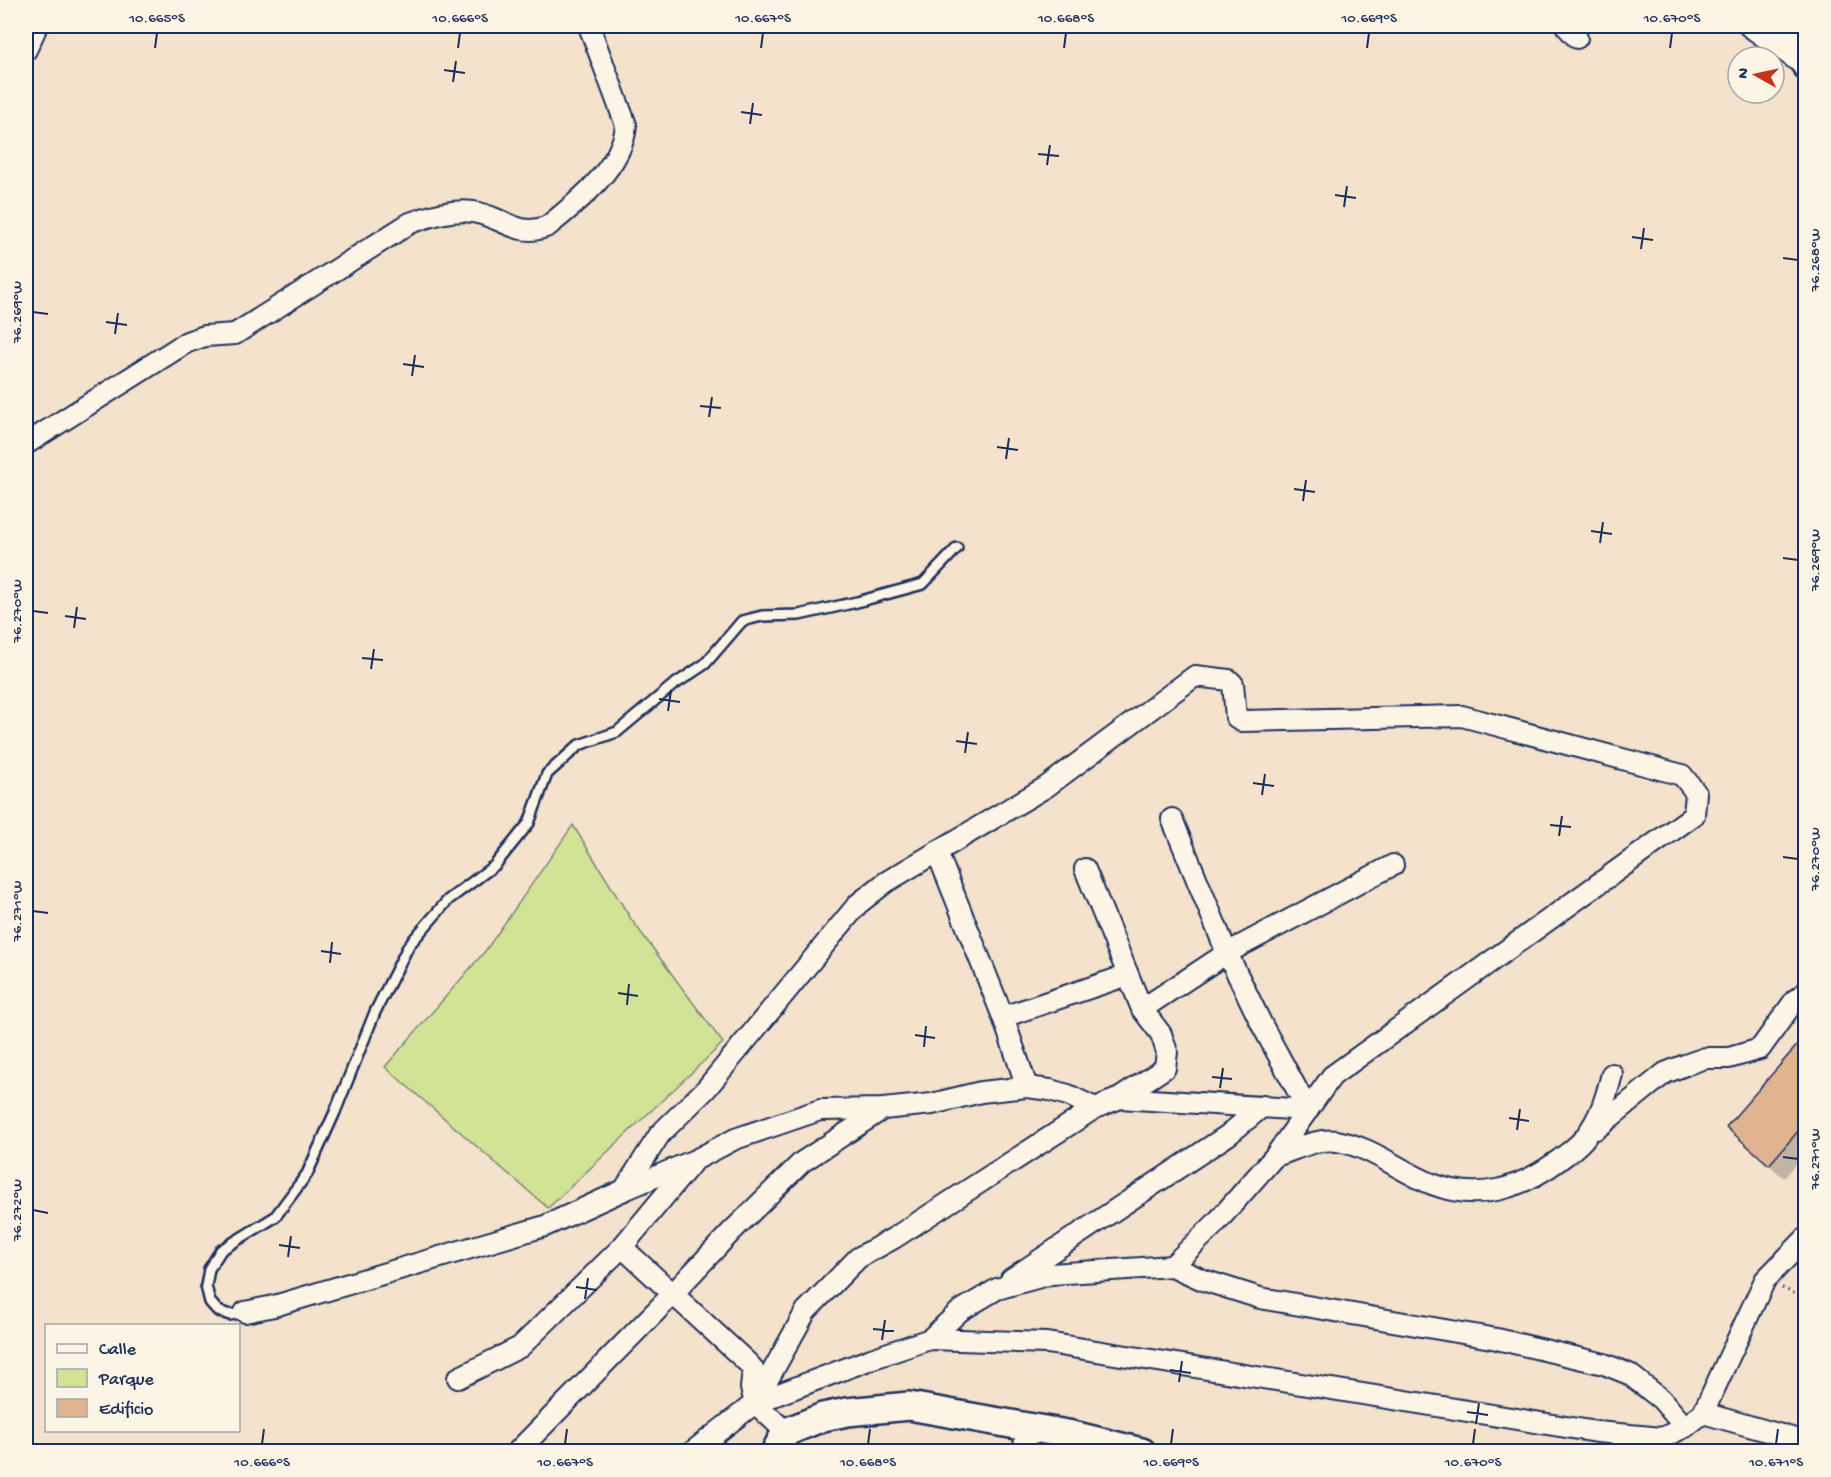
<svg xmlns="http://www.w3.org/2000/svg" width="1831" height="1477" font-family="'Gochi Hand',sans-serif">
<rect width="100%" height="100%" fill="#f4e2cc"/>
<filter id="ink" filterUnits="userSpaceOnUse"><feTurbulence type="fractalNoise" baseFrequency=".0167" numOctaves="2"/><feDisplacementMap in="SourceGraphic" scale="12" xChannelSelector="R" yChannelSelector="G"/><feConvolveMatrix kernelMatrix="1 2 1 2 8 2 1 2 1" color-interpolation-filters="sRGB"/></filter>
<g filter="url(#ink)">
<path fill="#d3e396" stroke="#77897a" stroke-width="1.5" d="M573,825l58,94 92,124 -175,165 -163,-141 101,-117z"/>
<path fill="#0003" d="M1806,1048v105l-22,25 -42,-37z"/>
<path fill="#e1b491" stroke="#1b2f5e" stroke-width="1.5" d="M1806,1035v87l-37,43 -43,-38z"/>
<g fill="none" stroke-linecap="round" stroke-linejoin="round">
<g stroke="#1b2f5e" stroke-width="14">
<path id="lane" d="M245,1312l-15,3 -12,-4 -8,-9 -4,-16 3,-17 12,-19 54,-33 32,-43 28,-62 40,-100 34,-67 39,-45 47,-35 34,-42 18,-49 32,-29 38,-13 55,-46 33,-22 37,-43 20,-5 37,-1 58,-13 66,-18 34,-36"/>
</g>
<g stroke="#1b2f5e" stroke-width="24">
<g id="street">
<path d="M1566,26l11,12"/>
<path d="M1749,26l49,35"/>
<path d="M26,50l11,-24"/>
<path d="M26,444l161,-102 18,-6 30,-2 175,-111c20,-7 41,-14 63,-11 29,4 45,27 75,14 30,-24 75,-60 78,-101l-37,-99"/>
<path d="M1172,819l55,134 36,74 45,83"/>
<path d="M937,852l66,165 24,70"/>
<path d="M1085,869l57,140 19,25 6,18 -2,16 -45,30"/>
<path d="M1142,1009l85,-56 166,-88"/>
<path d="M1003,1017l125,-42"/>
<path d="M1596,1129l69,-56 20,-8 20,-7h24l31,-9 35,-49 11,-8"/>
<path d="M1275,1156c20,-6 41,-18 62,-15 35,6 62,30 95,43 47,18 88,5 127,-24 9,-7 20,-14 27,-24 15,-20 20,-39 26,-62"/>
<path d="M624,1190l36,-56 46,-45 152,-185 28,-22 160,-95 149,-111 34,4 4,4 3,33 5,4 221,-5 220,59 14,18 -2,22 -362,261 -57,80 -59,67 -44,43"/>
<path d="M622,1247l69,-83"/>
<path d="M1011,1279l217,-144 35,-29"/>
<path d="M245,1312l29,-6 271,-80 79,-36 71,-30 40,-21 85,-29 63,-1 49,-5 49,-12 46,-5 23,3 18,5 27,13"/>
<path d="M930,1339l30,-28 37,-22 54,-15 121,-8 31,14 57,18 237,41 107,25 25,10 32,25 24,28"/>
<path d="M458,1378l62,-31 102,-100 127,117 4,5 -2,19 4,15"/>
<path d="M1703,1413l103,29"/>
<path d="M786,1432l-31,-29 51,-92 52,-53 36,-20 201,-130 25,-10 188,12"/>
<path d="M517,1452l150,-152 64,-68 71,-70 81,-53"/>
<path d="M692,1452l63,-49 116,-44 59,-20 117,4 550,89 65,6 23,-11 18,-14 62,-133 41,-42"/>
<path d="M1022,1452l7,-24"/>
</g>
</g>
<g stroke="#1b2f5e" stroke-width="32">
<g id="secondary">
<path d="M1781,26l25,39"/>
<path d="M775,1452l11,-20 37,-15 24,-5 62,-6 164,29 69,17"/>
</g>
</g>
<path stroke="#1b2f5e" stroke-width="3" stroke-dasharray="1.5 4.5" stroke-linecap="butt" d="M1782,1288l24,10"/>
<use href="#lane" stroke="#fcf5e5" stroke-width="9"/>
<use href="#street" stroke="#fcf5e5" stroke-width="20"/>
<use href="#secondary" stroke="#fcf5e5" stroke-width="27"/>
</g>
</g>
<path fill="none" stroke="#1b2f5e" stroke-width="2" d="M155,48l2,-15M458,48l2,-15M761,48l2,-15M1064,48l2,-15M1367,48l2,-15M1670,48l2,-15M444,70l21,3M453,82l3,-21M741,112l21,3M750,124l3,-21M1038,154l21,2M1047,165l3,-20M1335,195l21,3M1344,207l3,-21M1632,237l21,3M1641,249l3,-21M1783,258l15,2M33,312l15,2M106,322l21,3M115,334l3,-21M403,364l21,3M412,376l3,-21M700,406l21,2M709,417l3,-20M997,447l21,3M1006,459l3,-21M1294,489l21,3M1303,501l3,-21M1591,531l21,3M1600,543l3,-21M1783,558l15,2M33,611l15,2M65,616l21,3M74,628l3,-21M362,658l21,2M371,669l3,-20M659,699l21,3M668,711l3,-21M956,741l21,3M965,753l3,-21M1253,783l21,3M1262,795l3,-21M1550,825l21,2M1559,836l3,-20M1783,857l15,2M33,911l15,2M321,951l20,3M330,963l2,-21M618,993l20,3M627,1005l2,-21M915,1035l20,3M924,1047l2,-21M1212,1077l20,2M1220,1088l3,-20M1509,1118l20,3M1517,1130l3,-21M1783,1157l15,2M33,1210l15,3M279,1245l21,3M288,1257l3,-21M576,1287l21,3M585,1299l3,-21M873,1329l21,2M882,1340l3,-20M1170,1370l21,3M1179,1382l3,-21M1467,1412l21,3M1476,1424l3,-21M262,1444l2,-15M565,1444l2,-15M868,1444l2,-15M1171,1444l2,-15M1473,1444l2,-15M1776,1444l2,-15"/>
<rect width="1831" height="1477" fill="none" stroke="#fcf5e5" stroke-width="66"/>
<rect x="45" y="1324" width="195" height="108" fill="#fcf5e5" stroke="#a2a6af" stroke-width="1.5"/>
<rect x="57" y="1344" width="30" height="9" fill="#fcf5e5" stroke="#a2a6af" stroke-width="1.5"/>
<text x="99" y="1354" font-size="18" fill="#1b2f5e">Calle</text>
<rect x="57" y="1369" width="30" height="18" fill="#d3e396" stroke="#a2a6af" stroke-width="1.5"/>
<text x="99" y="1384" font-size="18" fill="#1b2f5e">Parque</text>
<rect x="57" y="1399" width="30" height="18" fill="#e1b491" stroke="#a2a6af" stroke-width="1.5"/>
<text x="99" y="1414" font-size="18" fill="#1b2f5e">Edificio</text>
<g transform="translate(1756 75) rotate(278)"><circle r="28" fill="#fcf5e5" stroke="#a2a6af" stroke-width="1.5"/>
<path d="M0-4.5L10 22L0 15L-10 22Z" fill="#c8321e"/>
<text y="-9" font-size="16" font-weight="bold" text-anchor="middle" fill="#1b2f5e">N</text>
</g>
<rect x="33" y="33" width="1765" height="1411" fill="none" stroke="#1b2f5e" stroke-width="2"/>
<g font-size="15" text-anchor="middle" fill="#1b2f5e">
<text x="157" y="22">10.665°S</text>
<text x="460" y="22">10.666°S</text>
<text x="763" y="22">10.667°S</text>
<text x="1066" y="22">10.668°S</text>
<text x="1369" y="22">10.669°S</text>
<text x="1672" y="22">10.670°S</text>
<text transform="translate(1814 260) rotate(-90)" y="5">76.268°W</text>
<text transform="translate(16 312) rotate(-90)" y="5">76.269°W</text>
<text transform="translate(1814 560) rotate(-90)" y="5">76.269°W</text>
<text transform="translate(16 611) rotate(-90)" y="5">76.270°W</text>
<text transform="translate(1814 859) rotate(-90)" y="5">76.270°W</text>
<text transform="translate(16 911) rotate(-90)" y="5">76.271°W</text>
<text transform="translate(1814 1159) rotate(-90)" y="5">76.271°W</text>
<text transform="translate(16 1210) rotate(-90)" y="5">76.272°W</text>
<text x="262" y="1466">10.666°S</text>
<text x="565" y="1466">10.667°S</text>
<text x="868" y="1466">10.668°S</text>
<text x="1171" y="1466">10.669°S</text>
<text x="1473" y="1466">10.670°S</text>
<text x="1776" y="1466">10.671°S</text>
</g>
</svg>
